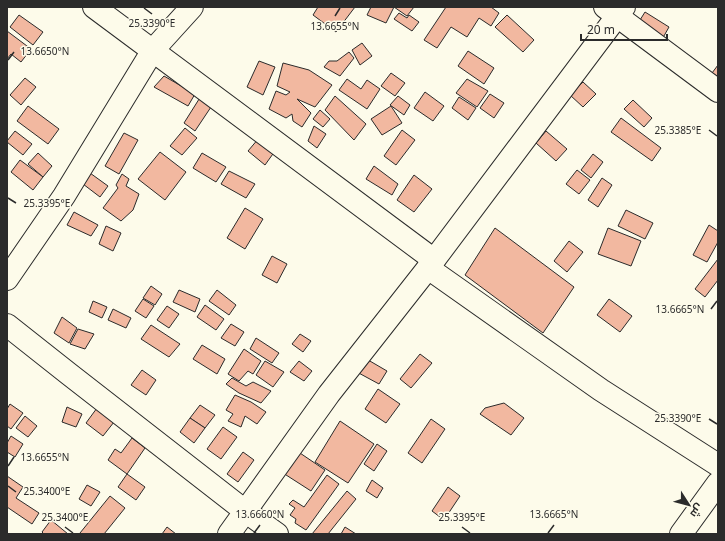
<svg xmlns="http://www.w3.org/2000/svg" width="725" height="541" font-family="'Noto Sans',Cairo,sans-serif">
<rect width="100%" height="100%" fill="#fdfbea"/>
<g fill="#f2b8a0" stroke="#2b2b2b">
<path d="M318,7h37l-19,25 -23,-17z"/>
<path d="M371,7h23l-8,16 -19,-8z"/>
<path d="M394,7h20l-7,9z"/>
<path d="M446,7h45l8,6 -8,13 -12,-8 -12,19 -16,-10 -14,21 -13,-8z"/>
<path d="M645,12l24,15 -9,16 -25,-15z"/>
<path d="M399,13l8,5 2,-3 10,7 -7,9 -18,-12z"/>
<path d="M19,15l24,17 -10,13 -23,-18z"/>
<path d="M507,15l27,25 -11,12 -28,-25z"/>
<path d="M7,31l24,18 -10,13 -10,-8 -4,5z"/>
<path d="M362,43l10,13 -12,9 -8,-15z"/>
<path d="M468,51l26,17 -10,16 -26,-18z"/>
<path d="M349,52l5,6 -14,18 -16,-9 5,-6h8z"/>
<path d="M259,61l16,6 -12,28 -16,-8z"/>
<path d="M283,63l26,7 23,15 -17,22 -18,-8 14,14 -9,14 -9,-6 -1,-7 -6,4 -17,-9 7,-18 10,4 4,-3 -13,-6z"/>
<path d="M718,65v12l-6,-4z"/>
<path d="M391,73l14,10 -10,13 -14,-10z"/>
<path d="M164,76l31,18 -7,12 -34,-19z"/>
<path d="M25,78l11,9 -15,18 -11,-10z"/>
<path d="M347,79l14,10 6,-9 13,9 -13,20 -28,-19z"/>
<path d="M467,79l21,12 -11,16 -21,-14z"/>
<path d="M583,82l13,12 -13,13 -13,-12z"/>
<path d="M425,92l19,14 -11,15 -19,-13z"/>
<path d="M490,94l14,9 -10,15 -14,-10z"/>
<path d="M201,96l12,8 -18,27 -11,-8z"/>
<path d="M335,96l31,28 -12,16 -29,-30z"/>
<path d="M398,96l12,9 -6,10 -14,-10z"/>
<path d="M459,97l17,11 -8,12 -16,-12z"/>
<path d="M633,100l19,18 -8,9 -20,-18z"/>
<path d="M28,106l31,23 -11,15 -31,-23z"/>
<path d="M391,106l11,17 -20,12 -11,-16z"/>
<path d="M320,110l10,9 -7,8 -10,-8z"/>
<path d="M621,118l40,30 -9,13 -41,-29z"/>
<path d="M314,126l12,8 -9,14 -9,-7z"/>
<path d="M185,128l12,10 -15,17 -12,-9z"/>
<path d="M402,130l13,10 -19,25 -12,-9z"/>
<path d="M15,131l17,13 -9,11 -16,-13v-1z"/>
<path d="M546,131l21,18 -11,12 -20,-18z"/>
<path d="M124,133l14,7 -19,34 -14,-8z"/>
<path d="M259,138l16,13 -10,14 -17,-14z"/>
<path d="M160,152l26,20 -21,28 -27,-21z"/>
<path d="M38,153l14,13 -9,11 -15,-13z"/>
<path d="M202,153l24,14 -10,15 -23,-14z"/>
<path d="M593,154l10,8 -12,16 -10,-8z"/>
<path d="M20,160l23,17 -10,13 -22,-18z"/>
<path d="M374,166l24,18 -6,11 -26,-16z"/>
<path d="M577,170l13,10 -11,14 -13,-10z"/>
<path d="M229,171l26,13 -9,14 -25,-14z"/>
<path d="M90,173l18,13 -8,11 -17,-13z"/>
<path d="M122,174l7,5 -3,7 13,8 -6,16 -12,11 -18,-13 15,-20 -2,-3z"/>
<path d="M414,175l18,14 -18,23 -17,-12z"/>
<path d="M602,178l10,7 -14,22 -10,-7z"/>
<path d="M245,208l18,11 -18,30 -18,-11z"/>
<path d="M626,210l27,13 -8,16 -27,-13z"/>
<path d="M74,212l24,13 -7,11 -24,-11z"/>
<path d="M709,225l9,6v11l-11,20 -14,-7z"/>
<path d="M106,226l15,7 -8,18 -14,-7z"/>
<path d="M495,228l79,59 -31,46 -78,-58z"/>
<path d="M608,228l33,13 -10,25 -33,-12z"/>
<path d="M569,241l14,11 -16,20 -13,-11z"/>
<path d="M272,256l15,8 -10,19 -15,-8z"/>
<path d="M718,259v21l-13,17 -10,-8z"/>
<path d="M151,286l11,8 -7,11 -12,-7z"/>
<path d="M179,290l21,9 -5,13 -22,-10z"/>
<path d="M217,290l19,15 -7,10 -20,-14z"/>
<path d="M143,299l11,7 -8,12 -11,-7z"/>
<path d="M609,299l23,17 -12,16 -23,-17z"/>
<path d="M93,301l14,6 -5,11 -13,-6z"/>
<path d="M205,305l19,14 -8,11 -19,-13z"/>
<path d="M167,306l12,8 -10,14 -12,-8z"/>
<path d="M113,309l18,9 -5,10 -18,-8z"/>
<path d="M62,317l15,11 -8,15 -15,-10z"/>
<path d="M231,324l13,8 -9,14 -14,-8z"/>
<path d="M151,325l29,19 -11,13 -28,-18z"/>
<path d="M78,329l16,5 -9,15 -15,-5z"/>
<path d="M300,334l11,7 -8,11 -11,-8z"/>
<path d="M256,338l23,15 -7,10 -22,-14z"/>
<path d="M202,345l23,14 -8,15 -24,-15z"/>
<path d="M244,349l17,12 -8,13 -5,-3 -9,10 -11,-7z"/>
<path d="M420,354l12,9 -21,25 -11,-9z"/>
<path d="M363,357l24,14 -8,13 -24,-13z"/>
<path d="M265,361l19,11 -11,15 -17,-12z"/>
<path d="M299,361l13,10 -8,10 -14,-9z"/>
<path d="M142,370l14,10 -10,15 -15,-10z"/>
<path d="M232,378l14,8 7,-4 18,9 -10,12 -22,-10 -13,-9z"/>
<path d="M378,389l22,15 -14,19 -21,-14z"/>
<path d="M235,395l16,7 15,10 -9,12 -12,-8 -4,11 -13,-6 5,-7 -7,-4z"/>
<path d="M504,403l20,15 -13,17 -31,-21 5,-6z"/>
<path d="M10,404l13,9 -12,16 -4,-3v-17z"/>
<path d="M200,405l15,10 -10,13 -15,-10z"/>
<path d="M67,407l15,7 -6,13 -14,-5z"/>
<path d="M97,408l17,14 -11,14 -17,-13z"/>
<path d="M25,416l12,10 -9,11 -12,-9z"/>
<path d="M190,418l15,10 -11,15 -14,-11z"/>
<path d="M431,419l14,10 -23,34 -14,-10z"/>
<path d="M340,421l34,23 -26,39 -33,-21z"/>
<path d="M223,427l14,10 -16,22 -14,-10z"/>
<path d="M11,436l12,8 -8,13 -8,-5v-9z"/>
<path d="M132,438l13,10 -18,26 -19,-14 7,-11 6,4z"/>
<path d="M377,444l10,7 -13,20 -10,-7z"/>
<path d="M297,451l28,19 -14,21 -28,-18z"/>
<path d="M243,452l11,8 -16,22 -11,-8z"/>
<path d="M127,474l18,13 -9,13 -18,-13z"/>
<path d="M327,475l12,9 -33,46 -11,-7 1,-4 -6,-4 5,-7 -6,-4 4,-4 11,7z"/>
<path d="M7,476l16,11 -7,11 23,15 -7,11 -25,-17z"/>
<path d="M372,480l11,8 -6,10 -11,-7z"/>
<path d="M87,485l13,7 -9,14 -12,-7z"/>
<path d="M448,487l12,9 -16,24 -12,-9z"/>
<path d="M347,491l9,8 -28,35h-16z"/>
<path d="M110,496l15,12 -21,26h-23l-1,-1z"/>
<path d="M51,520l17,14h-24l-2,-2z"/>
<path d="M167,527l9,7h-14z"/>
<path d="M345,527l11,7h-15z"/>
</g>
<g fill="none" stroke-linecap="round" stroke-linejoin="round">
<g stroke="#2b2b2b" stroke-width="24">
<g id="street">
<path d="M94,7l340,253"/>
<path d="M605,7l113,84"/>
<path d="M428,268l173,122 117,75"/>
<path d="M7,279l57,-83 89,-146 39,-43"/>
<path d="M7,325l62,49 176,137 32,23"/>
<path d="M229,534l100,-140 99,-126 196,-261"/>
<path d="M681,534l37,-51"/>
</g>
</g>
<use href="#street" stroke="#fdfbea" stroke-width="22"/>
</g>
<path fill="none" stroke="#2b2b2b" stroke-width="1.5" d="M144,8l8,6M335,16l5,-8M8,60l6,-8M709,130l8,6M8,198l8,5M711,309l6,-8M709,419l8,5M8,466l6,-9M8,486l8,6M65,527l8,6M462,527l8,6M254,533l6,-8M548,533l6,-8"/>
<g font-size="10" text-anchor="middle" fill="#2b2b2b" stroke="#fdfbea" stroke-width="3" stroke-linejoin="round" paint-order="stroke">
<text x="152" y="27">25.3390°E</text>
<text x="335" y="30">13.6655°N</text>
<text x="45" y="55">13.6650°N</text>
<text x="678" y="134">25.3385°E</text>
<text x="47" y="207">25.3395°E</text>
<text x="680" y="313">13.6665°N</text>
<text x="678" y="422">25.3390°E</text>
<text x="45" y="461">13.6655°N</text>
<text x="47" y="495">25.3400°E</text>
<text x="260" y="518">13.6660°N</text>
<text x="554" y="518">13.6665°N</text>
<text x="65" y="521">25.3400°E</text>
<text x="462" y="521">25.3395°E</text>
</g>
<rect width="725" height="541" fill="none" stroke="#2b2b2b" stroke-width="16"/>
<g transform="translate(689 505) rotate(126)" stroke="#fdfbea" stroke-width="3" paint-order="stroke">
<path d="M0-3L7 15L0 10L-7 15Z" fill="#2b2b2b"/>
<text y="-6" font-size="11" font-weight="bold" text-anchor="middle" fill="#2b2b2b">ش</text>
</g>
<path d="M581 34v6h86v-6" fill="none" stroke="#2b2b2b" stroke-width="2"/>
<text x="587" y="34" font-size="12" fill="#2b2b2b" stroke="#fdfbea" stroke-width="3" paint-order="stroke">20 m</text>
</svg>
